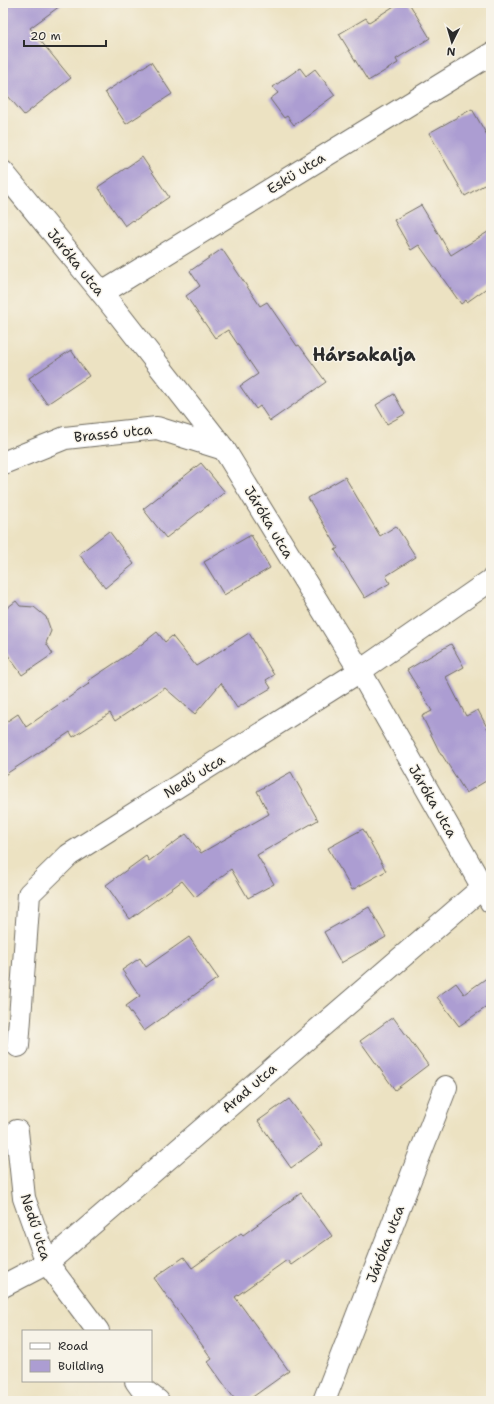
<svg xmlns="http://www.w3.org/2000/svg" width="494" height="1404" font-family="'Shantell Sans',sans-serif">
<rect width="100%" height="100%" fill="#f7f3e8"/>
<filter id="ink" filterUnits="userSpaceOnUse"><feTurbulence type="fractalNoise" baseFrequency=".025" numOctaves="2"/><feDisplacementMap in="SourceGraphic" scale="8" xChannelSelector="R" yChannelSelector="G"/><feConvolveMatrix kernelMatrix="1 2 1 2 8 2 1 2 1" color-interpolation-filters="sRGB"/></filter>
<filter id="wash" filterUnits="userSpaceOnUse"><feTurbulence type="fractalNoise" baseFrequency=".012" numOctaves="4" result="noise"/><feDisplacementMap in="SourceGraphic" scale="16" xChannelSelector="R" yChannelSelector="G"/><feGaussianBlur stdDeviation="0.9" result="paint"/><feColorMatrix in="noise" values="0 0 0 0 0 0 0 0 0 0 0 0 0 0 0 0 0 1.4 0 .05"/><feComposite in="paint" operator="in"/></filter>
<g filter="url(#wash)">
<rect width="100%" height="100%" fill="#ece2c2"/>
<g id="blocks">
<g fill="#ac9dd2">
<path d="M3,3h61l-34,25 41,50 -47,37 -21,-25z"/>
<path d="M399,3h10l21,35 -34,21 2,4 -30,18 -29,-47 27,-16 3,4z"/>
<path d="M151,62l21,32 -46,30 -21,-32z"/>
<path d="M300,68l6,8 9,-7 20,26 -41,30 -7,-9 -3,2 -14,-19 8,-6 -5,-6z"/>
<path d="M472,109l19,33v39l-26,15 -36,-63z"/>
<path d="M142,157l27,40 -35,24 -1,-1 -8,6 -27,-39z"/>
<path d="M421,205l30,50 40,-25v55l-24,17 -1,-2 -5,4 -42,-59 -8,5 -17,-30z"/>
<path d="M222,249l38,57 7,-4 30,44 2,-1 27,37 -56,39 -10,-15 -4,3 -16,-23 18,-12 -30,-44 -13,8 -29,-42 14,-10 -10,-15z"/>
<path d="M71,350l18,26 -42,28 -18,-26z"/>
<path d="M394,394l11,20 -18,10 -11,-19z"/>
<path d="M201,463l24,29 -59,46 -23,-29z"/>
<path d="M345,477l35,59 16,-10 20,31 -30,19 4,7 -25,15 -30,-48 3,-2 -30,-50z"/>
<path d="M109,531l25,33 -29,24 -26,-34z"/>
<path d="M251,535l19,33 -46,27 -20,-33z"/>
<path d="M16,601l4,5 14,1 12,10 5,14 -5,12 7,11 -31,21 -19,-27v-37z"/>
<path d="M157,632l8,10 7,-6 24,30 53,-33 25,42 -8,5 5,8 -34,20 -16,-25 -26,31 -30,-26 -50,33 -5,-8 -37,24 -3,-5 -67,44v-52l15,-10 8,13 64,-44 -2,-2 45,-30z"/>
<path d="M451,644l13,23 -18,10 20,39 12,-6 13,25v43l-25,15 -24,-38h-1l-19,-39 10,-5 -25,-41z"/>
<path d="M291,772l27,48 -61,35 17,29 -26,14 -17,-29 -36,28 -13,-16 -52,38 -24,-34 40,-29 3,5 37,-27 15,19 68,-39 -12,-23z"/>
<path d="M363,829l23,42 -34,19 -24,-42z"/>
<path d="M369,907l17,30 -45,26 -17,-31z"/>
<path d="M189,937l29,41 -74,53 -18,-25 14,-10 -18,-26 18,-12 6,9z"/>
<path d="M491,975v29l-32,22 -22,-29 19,-14 8,11z"/>
<path d="M393,1017l35,48 -33,25 -35,-49z"/>
<path d="M289,1099l34,46 -32,23 -33,-47z"/>
<path d="M301,1193l31,43 -41,29 -4,-5 -52,37 54,74 -42,30h-11l-28,-39 4,-3 -58,-81 30,-21 8,11 49,-35 2,2z"/>
</g>
</g>
</g>
<g filter="url(#ink)">
<use href="#blocks" fill-opacity="0" stroke="#6f6b60" stroke-width="1"/>
<g fill="none" stroke-linecap="round" stroke-linejoin="round">
<g stroke="#6f6b60" stroke-width="24">
<g id="street">
<path d="M3,172l99,121 122,156 136,222 131,231"/>
<path d="M102,293l389,-239"/>
<path d="M3,463l62,-25 92,-10 67,21"/>
<path d="M18,1046l11,-152 40,-39 291,-184 131,-91"/>
<path d="M17,1131l7,67 23,65 51,68"/>
<path d="M3,1286l44,-23 435,-375 9,-4"/>
<path d="M136,1381l5,7 17,13"/>
<path d="M324,1401l122,-314"/>
</g>
</g>
<use href="#street" stroke="#fff" stroke-width="22"/>
</g>
</g>
<g text-anchor="middle" stroke-width="3" stroke-linejoin="round" paint-order="stroke">
<g font-size="14" fill="#2b2b2b" stroke="#f7f3e8">
<text transform="translate(296 173) rotate(-32)" y="5">Eskü utca</text>
<text transform="translate(76 262) rotate(51)" y="5">Járóka utca</text>
<text transform="translate(113 433) rotate(-6)" y="5">Brassó utca</text>
<text transform="translate(269 522) rotate(59)" y="5">Járóka utca</text>
<text transform="translate(194 776) rotate(-32)" y="5">Nedű utca</text>
<text transform="translate(433 801) rotate(60)" y="5">Járóka utca</text>
<text transform="translate(249 1088) rotate(-41)" y="5">Arad utca</text>
<text transform="translate(36 1227) rotate(72)" y="5">Nedű utca</text>
<text transform="translate(385 1244) rotate(-69)" y="5">Járóka utca</text>
</g>
<g font-size="18" font-weight="bold" fill="#2b2b2b" stroke="#f7f3e8">
<text x="364" y="361">Hársakalja</text>
</g>
</g>
<rect width="494" height="1404" fill="none" stroke="#f7f3e8" stroke-width="16"/>
<rect x="22" y="1330" width="130" height="52" fill="#f7f3e8" stroke="#a5a39c"/>
<rect x="30" y="1343" width="20" height="6" fill="#ffffff" stroke="#a5a39c"/>
<text x="58" y="1350" font-size="12" fill="#2b2b2b">Road</text>
<rect x="30" y="1360" width="20" height="12" fill="#ac9dd2" stroke="#a5a39c"/>
<text x="58" y="1370" font-size="12" fill="#2b2b2b">Building</text>
<g transform="translate(452 42) rotate(185)" stroke="#f7f3e8" stroke-width="3" paint-order="stroke">
<path d="M0-3L7 15L0 10L-7 15Z" fill="#2b2b2b"/>
<text y="-6" font-size="11" font-weight="bold" text-anchor="middle" fill="#2b2b2b">N</text>
</g>
<path d="M24 40v6h82v-6" fill="none" stroke="#2b2b2b" stroke-width="2"/>
<text x="30" y="40" font-size="12" fill="#2b2b2b" stroke="#f7f3e8" stroke-width="3" paint-order="stroke">20 m</text>
</svg>
